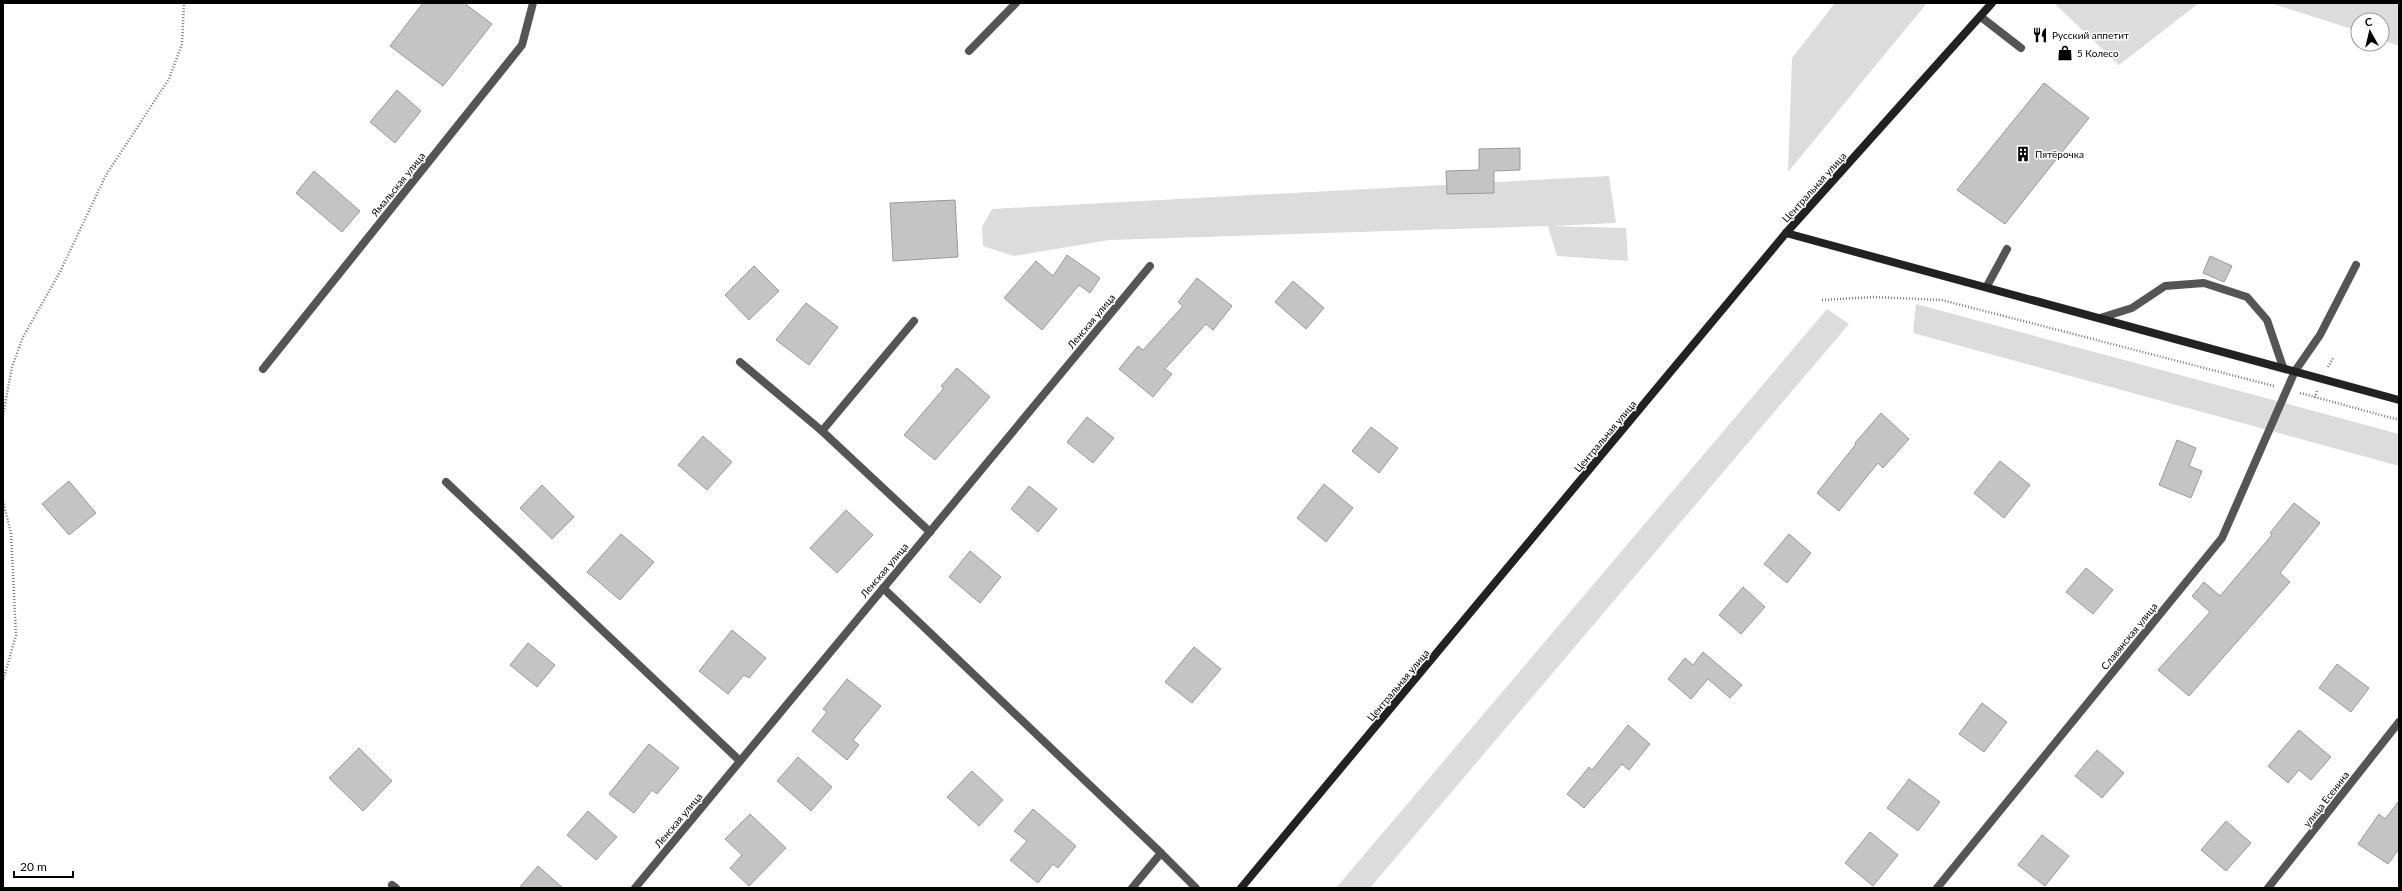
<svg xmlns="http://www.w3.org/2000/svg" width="2402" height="891" font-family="Lato,sans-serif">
<rect width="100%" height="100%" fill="#fff"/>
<g fill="#dcdcdc">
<path d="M1835,3h92l-139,169 4,-114z"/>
<path d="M2054,3h145l-80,62z"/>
<path d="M2270,3h129v43l-17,-6v-20h-24v11z"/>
<path d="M1609,176l7,47 -65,3 75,2 2,33 -71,-5 -9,-30 -439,14 -95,16 -31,-10 -1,-19 10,-18z"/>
<path d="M1916,304l483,130v32l-486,-133z"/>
<path d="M1827,309l22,15 -479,564h-34z"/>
</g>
<g fill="#c4c4c4" stroke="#999">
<path d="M423,3h41l28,21 -49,62 -53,-40z"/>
<path d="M2044,83l45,35 -84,106 -48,-34z"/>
<path d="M397,90l24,21 -26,32 -25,-21z"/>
<path d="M1520,148v22l-26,1v22l-47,1 -1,-23 33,-1v-21z"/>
<path d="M314,171l46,40 -18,21 -46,-39z"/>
<path d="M955,200l3,57 -65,4 -3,-58z"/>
<path d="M1067,255l33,23 -10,15 -11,-8 -37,45 -38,-32 32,-37 17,15z"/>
<path d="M2210,256l22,10 -8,16 -21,-9z"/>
<path d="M754,266l25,25 -30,29 -24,-25z"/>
<path d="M1197,278l35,28 -19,24 -7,-6 -41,45 7,5 -19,23 -34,-28 19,-23 5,4 40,-44 -5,-4z"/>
<path d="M1293,281l31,27 -18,21 -31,-27z"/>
<path d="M806,303l32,24 -29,38 -33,-25z"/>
<path d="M957,368l33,29 -55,63 -31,-25 40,-47 -3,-2z"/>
<path d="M1881,413l28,26 -26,29 -5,-5 -39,48 -22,-18 39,-49 -1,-1z"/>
<path d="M1087,417l27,21 -21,25 -26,-21z"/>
<path d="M1371,427l27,21 -19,25 -27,-22z"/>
<path d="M703,436l29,26 -25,28 -29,-25z"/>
<path d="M2177,440l19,8 -7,18 13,5 -11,27 -32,-13z"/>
<path d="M2000,461l30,24 -26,33 -30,-25z"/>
<path d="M69,481l27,32 -27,22 -27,-31z"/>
<path d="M1324,484l29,24 -27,34 -29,-24z"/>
<path d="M542,485l32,32 -22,22 -32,-31z"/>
<path d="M1029,486l28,23 -19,23 -27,-23z"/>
<path d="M2294,503l26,20 -40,50 10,9 -101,114 -31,-26 52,-58 -18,-16 12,-14 16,14 52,-61 -2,-2z"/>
<path d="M846,510l27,25 -36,38 -27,-25z"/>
<path d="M621,534l33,28 -34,38 -33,-28z"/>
<path d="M1789,534l22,19 -24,30 -23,-19z"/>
<path d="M970,551l31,26 -21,26 -31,-26z"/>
<path d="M2086,568l27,22 -20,24 -27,-22z"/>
<path d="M1743,587l22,20 -24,27 -22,-19z"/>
<path d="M732,630l34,28 -17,20 -5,-3 -16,19 -29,-23z"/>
<path d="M528,643l27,22 -18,22 -27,-22z"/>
<path d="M1194,647l27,22 -29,34 -27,-21z"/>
<path d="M1703,652l39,33 -12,13 -22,-19 -17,20 -23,-20 17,-21 8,7z"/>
<path d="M2337,664l32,24 -18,24 -32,-24z"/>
<path d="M847,679l34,27 -28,34 6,5 -12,15 -35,-29 15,-19 -4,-3z"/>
<path d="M1982,703l25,19 -23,30 -25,-18z"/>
<path d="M1628,725l22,19 -21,26 -7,-6 -38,44 -17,-14 22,-27 3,3z"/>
<path d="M2299,730l32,27 -20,23 -12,-10 -11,13 -20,-17z"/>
<path d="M649,744l30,24 -22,26 -5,-4 -18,23 -25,-19z"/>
<path d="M359,748l33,33 -29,30 -34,-33z"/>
<path d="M2097,750l27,23 -22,25 -27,-22z"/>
<path d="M798,757l34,30 -21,24 -34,-30z"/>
<path d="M972,771l31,29 -24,26 -32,-29z"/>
<path d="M1909,779l31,23 -22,29 -31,-23z"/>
<path d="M2399,801v48l-11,15 -30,-20 21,-30 6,5z"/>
<path d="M1033,809l43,37 -18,22 -5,-4 -15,19 -28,-23 17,-19 -13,-10z"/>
<path d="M588,811l29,26 -21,23 -29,-25z"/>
<path d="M750,814l36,34 -37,38 -19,-18 12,-13 -17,-16z"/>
<path d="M2226,821l25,22 -25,28 -25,-21z"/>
<path d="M1870,832l28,23 -25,31 -28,-23z"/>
<path d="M2042,835l27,21 -24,30 -27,-21z"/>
<path d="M538,866l25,22h-44z"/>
</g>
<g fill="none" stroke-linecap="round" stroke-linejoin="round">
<g stroke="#777" stroke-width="2.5" stroke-dasharray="1 2" stroke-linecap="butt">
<path d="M1822,300l52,-3 68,3 332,86"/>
<path d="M2328,367l5,-9"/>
<path d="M2317,391l-2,6 84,23"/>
<path d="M2300,393l15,4"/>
<path d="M3,415l9,-48 11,-30 37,-65 46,-97 63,-96 13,-35 2,-41"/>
<path d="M3,501l8,32 5,102 -13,46"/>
</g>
<g stroke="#555" stroke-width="8">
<path d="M1981,17l40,31"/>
<path d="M1987,286l20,-37"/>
<path d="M2100,318l32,-10 33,-22 39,-3 43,14 20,23 16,47"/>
<path d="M2295,371l25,-36 36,-70"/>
</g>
<g stroke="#555" stroke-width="8">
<path d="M969,51l47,-48"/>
<path d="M740,362l82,69 108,101"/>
<path d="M263,369l259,-324 11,-42"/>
<path d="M822,431l92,-110"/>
<path d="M446,482l294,279"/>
<path d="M883,588l278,265 35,35"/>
<path d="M392,885l4,3"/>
<path d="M635,888l515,-622"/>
<path d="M1132,888l29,-35"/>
<path d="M1937,888l285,-350 73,-167"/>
<path d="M2268,888l131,-166"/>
</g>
<g stroke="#222" stroke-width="8">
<path d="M1786,233l613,167"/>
<path d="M1241,888l545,-655 206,-230"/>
</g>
</g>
<defs>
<g id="restaurant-bare" transform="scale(1.2)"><path d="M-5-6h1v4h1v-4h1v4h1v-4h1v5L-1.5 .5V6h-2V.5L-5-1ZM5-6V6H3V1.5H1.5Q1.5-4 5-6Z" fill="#000" stroke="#fff" stroke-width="2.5" paint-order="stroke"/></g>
<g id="shop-bare" transform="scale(1.2)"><path d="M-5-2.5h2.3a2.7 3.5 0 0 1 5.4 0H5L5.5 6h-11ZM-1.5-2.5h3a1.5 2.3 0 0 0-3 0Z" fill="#000" stroke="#fff" stroke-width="2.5" paint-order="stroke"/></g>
<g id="building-bare" transform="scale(1.2)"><path d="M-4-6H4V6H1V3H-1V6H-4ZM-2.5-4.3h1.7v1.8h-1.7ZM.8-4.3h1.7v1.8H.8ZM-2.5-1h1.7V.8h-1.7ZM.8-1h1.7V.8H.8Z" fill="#000" stroke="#fff" stroke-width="2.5" paint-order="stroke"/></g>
</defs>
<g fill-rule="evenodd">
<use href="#restaurant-bare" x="2040" y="35"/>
<use href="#shop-bare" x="2065" y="53"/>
<use href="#building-bare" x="2023" y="154"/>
</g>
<g text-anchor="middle" stroke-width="3" stroke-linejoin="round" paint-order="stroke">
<g font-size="10" fill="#000" stroke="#fff" text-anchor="start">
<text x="2052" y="39">Русский аппетит</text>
<text x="2077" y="57">5 Колесо</text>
<text x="2035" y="158">Пятёрочка</text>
</g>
<g font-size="10" fill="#000" stroke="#fff">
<text transform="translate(398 184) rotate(-51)" y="4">Ямальская улица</text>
<text transform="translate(1814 187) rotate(-48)" y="4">Центральная улица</text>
<text transform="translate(1091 321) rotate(-50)" y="4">Ленская улица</text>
<text transform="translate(1605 436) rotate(-50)" y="4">Центральная улица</text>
<text transform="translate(884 570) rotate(-50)" y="4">Ленская улица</text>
<text transform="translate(2129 636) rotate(-51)" y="4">Славянская улица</text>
<text transform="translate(1398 685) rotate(-50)" y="4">Центральная улица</text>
<text transform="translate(2326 799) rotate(-52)" y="4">улица Есенина</text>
<text transform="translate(678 820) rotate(-50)" y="4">Ленская улица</text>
</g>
</g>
<rect width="2402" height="891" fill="none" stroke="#000000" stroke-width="8"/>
<g transform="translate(2370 32) rotate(352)"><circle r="19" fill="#ffffff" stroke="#999999"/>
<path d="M0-3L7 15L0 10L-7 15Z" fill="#000000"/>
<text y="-6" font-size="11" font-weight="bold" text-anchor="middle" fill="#000000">С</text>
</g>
<path d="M14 871v6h59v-6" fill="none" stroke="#000000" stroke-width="2"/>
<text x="20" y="871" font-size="12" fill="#000000" stroke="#ffffff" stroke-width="3" paint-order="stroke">20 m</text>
</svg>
